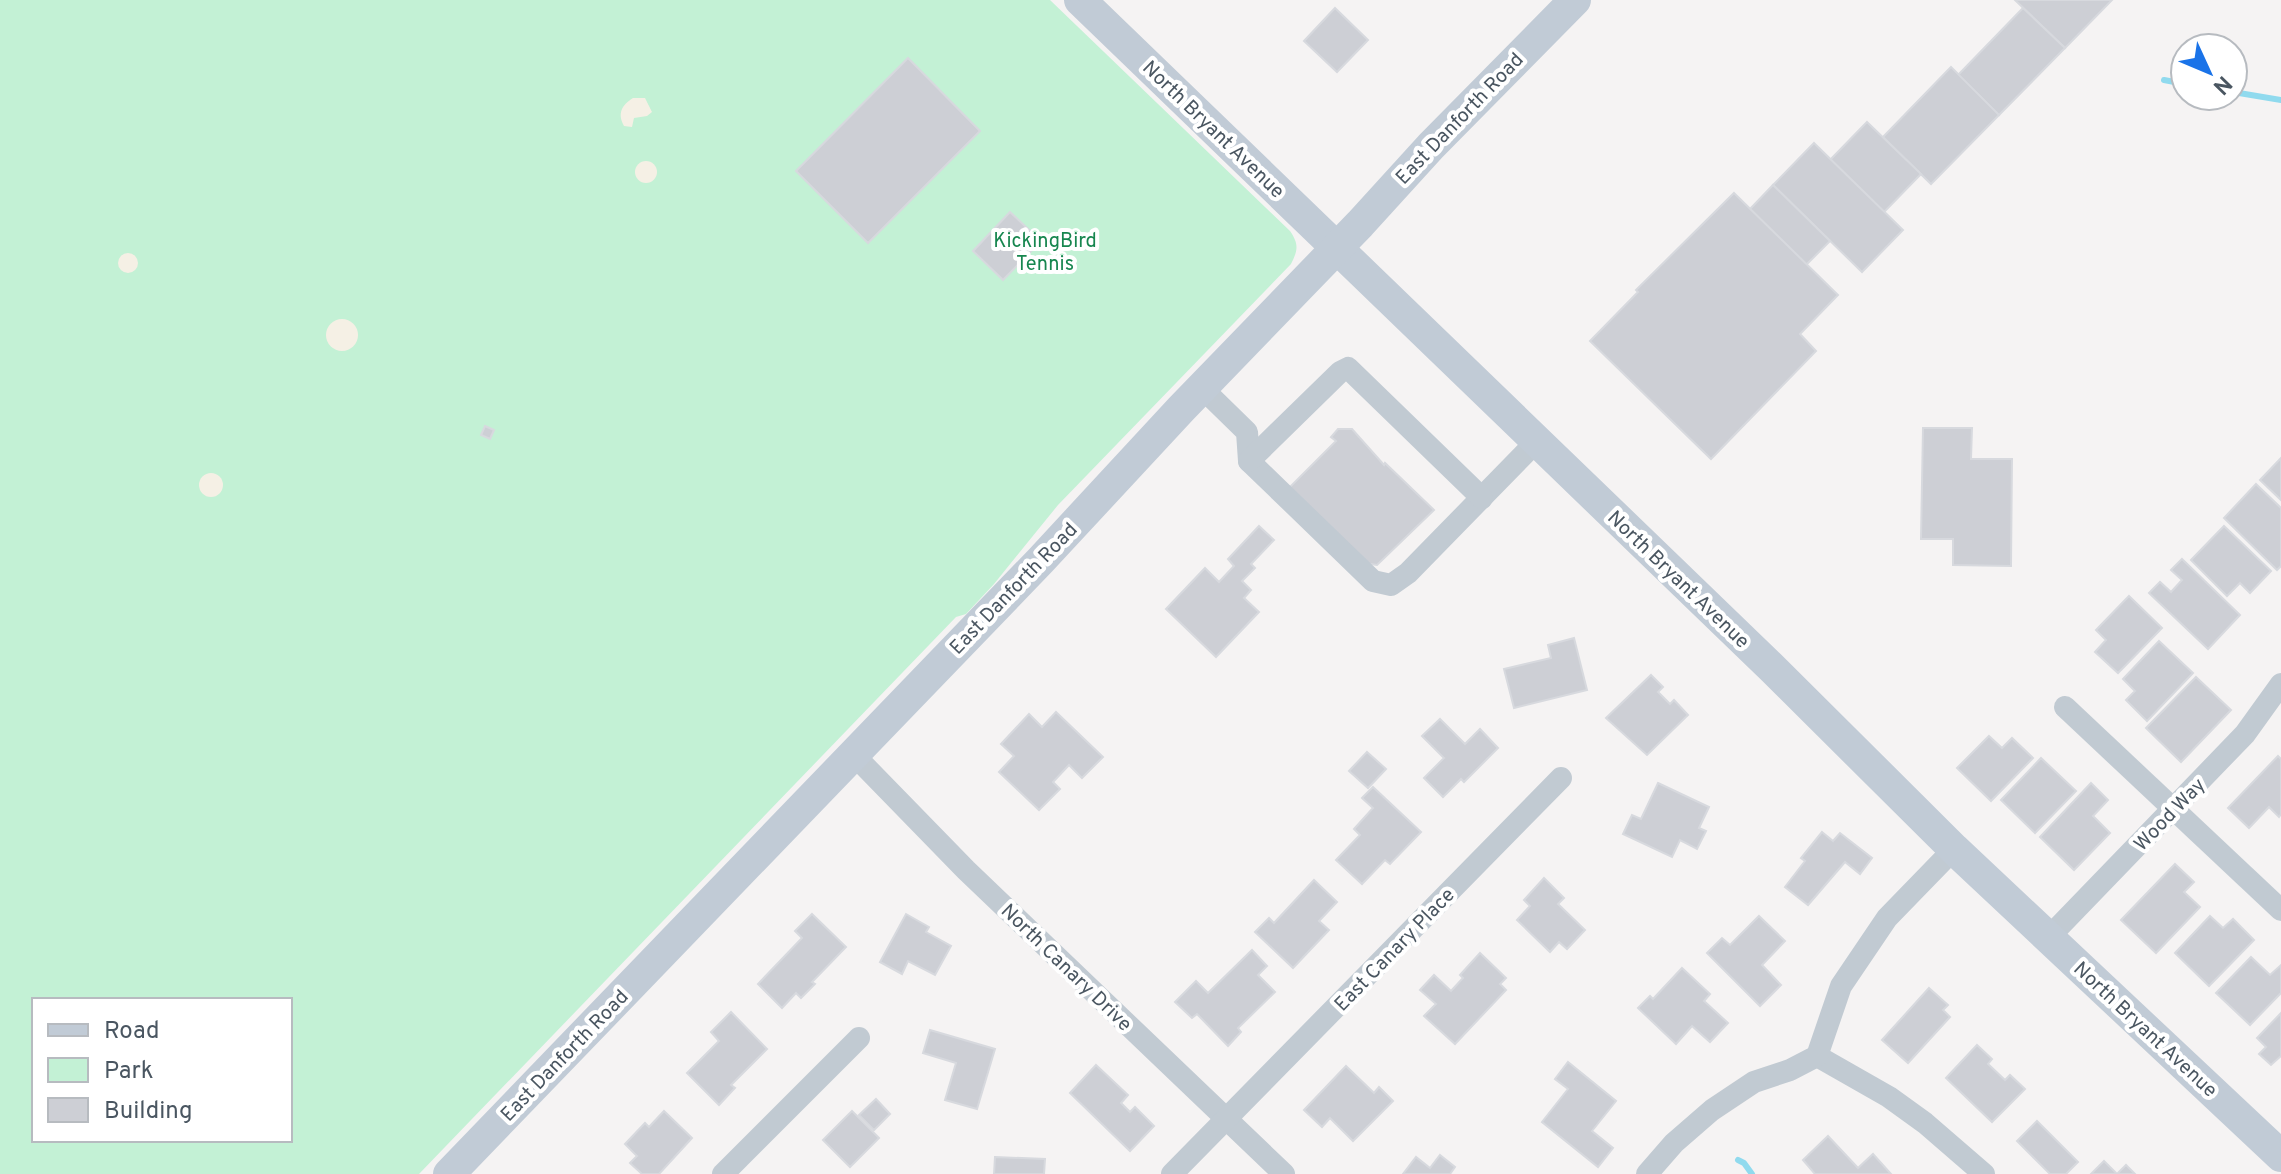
<svg xmlns="http://www.w3.org/2000/svg" width="2281" height="1174" font-family="Overpass,sans-serif">
<rect width="100%" height="100%" fill="#f5f3f3"/>
<path fill="#c3f1d5" fill-rule="evenodd" d="M0,0h1050l240,231c9,13 8,19 1,33l-233,241 -64,79 -28,30 -10,3 -537,557h-419zM34,1000h256v140h-256z"/>
<g fill="#f5f0e5">
<path d="M633,98h12l7,14 -5,4 -13,2 -2,9 -8,-1c-7,-13 -2,-21 9,-28z"/>
<circle cx="646" cy="172" r="11"/>
<circle cx="128" cy="263" r="10"/>
<circle cx="342" cy="335" r="16"/>
<circle cx="211" cy="485" r="12"/>
</g>
<g fill="none" stroke-linecap="round" stroke-linejoin="round">
<g stroke="#90daee" stroke-width="6">
<path d="M2164,80l21,4"/>
<path d="M2233,92l48,8"/>
<path d="M1738,1160l6,3 8,11"/>
</g>
</g>
<g fill="#cdcfd5" stroke="#d7d9de" stroke-width="2">
<path d="M2015,0h97l-47,48z"/>
<path d="M1335,8l33,32 -31,32 -33,-31z"/>
<path d="M2023,8l42,40 -66,67 -41,-40z"/>
<path d="M908,58l72,73 -112,112 -72,-72z"/>
<path d="M1951,67l48,48 -68,69 -48,-47z"/>
<path d="M1867,122l54,52 -37,38 -54,-52z"/>
<path d="M1814,143l89,87 -41,42 -89,-87z"/>
<path d="M1773,185l57,56 -24,24 -56,-56z"/>
<path d="M1734,193l104,102 -38,39 16,17 -105,108 -121,-118 48,-49 -2,-2z"/>
<path d="M1010,212l31,29 -38,39 -30,-29z"/>
<path d="M485,426l9,4 -4,9 -9,-4z"/>
<path d="M1923,428h49l-1,31h41l-1,107 -58,-1v-26h-32z"/>
<path d="M1338,429h14l32,36 1,-2 49,47 -57,55 -13,-2 -75,-75 47,-47 -5,-4z"/>
<path d="M2281,458v42l-21,-20z"/>
<path d="M2256,484l25,24v58l-4,4 -53,-52z"/>
<path d="M1259,526l15,14 -23,24 4,4 -13,13 9,9 -7,8 15,14 -43,45 -50,-48 39,-41 14,14 15,-16 -6,-7z"/>
<path d="M2224,526l47,45 -21,22 -10,-10 -13,13 -36,-36z"/>
<path d="M2182,559l58,56 -32,34 -59,-56 11,-11 11,10 11,-12 -11,-10z"/>
<path d="M2129,596l33,32 -44,45 -23,-21 11,-12 -10,-10z"/>
<path d="M1574,638l13,52 -73,18 -10,-39 47,-11 -3,-13z"/>
<path d="M2159,641l34,32 -46,48 -21,-21 9,-9 -12,-12z"/>
<path d="M1651,675l12,12 -5,5 12,12 4,-4 14,15 -41,40 -41,-37z"/>
<path d="M2196,677l35,33 -50,52 -35,-34z"/>
<path d="M1056,712l47,45 -21,21 -13,-13 -16,17 7,7 -21,21 -40,-38 15,-16 -13,-12 28,-30 13,13z"/>
<path d="M1440,719l25,25 15,-15 18,19 -34,34 -3,-3 -18,18 -19,-19 20,-20 -22,-22z"/>
<path d="M1989,736l13,12 10,-10 21,20 -42,43 -34,-33z"/>
<path d="M1367,752l19,17 -18,19 -19,-17z"/>
<path d="M2278,756l3,3v55l-2,3 -10,-10 -20,21 -21,-20z"/>
<path d="M2041,758l35,33 -41,42 -34,-33z"/>
<path d="M1658,783l51,24 -10,21 7,3 -9,18 -17,-9 -8,17 -49,-23 9,-19 9,4z"/>
<path d="M2091,783l17,17 -15,16 17,17 -36,37 -34,-33z"/>
<path d="M1373,787l48,45 -31,32 -5,-4 -23,24 -26,-24 24,-25 -6,-6 19,-21 -11,-10z"/>
<path d="M1822,832l11,9 7,-8 32,25 -12,16 -15,-12 -37,43 -23,-18 20,-26 -4,-3z"/>
<path d="M2175,864l19,18 -10,10 16,15 -44,46 -35,-33z"/>
<path d="M1544,878l20,20 -6,6 27,26 -18,19 -8,-7 -9,10 -33,-32 13,-14 -6,-6z"/>
<path d="M1314,880l23,22 -18,19 10,9 -36,38 -38,-36 14,-14 5,5z"/>
<path d="M812,914l34,33 -34,35 3,2 -14,14 -5,-5 -14,15 -24,-24 44,-46 -7,-7z"/>
<path d="M906,914l23,13 -3,5 25,14 -16,29 -27,-14 -6,13 -22,-12z"/>
<path d="M1759,916l26,25 -23,24 19,20 -21,21 -53,-53 15,-15 8,7z"/>
<path d="M2210,916l13,12 10,-9 21,21 -45,46 -34,-33z"/>
<path d="M1252,950l15,16 -9,9 17,17 -37,36 3,4 -13,14 -31,-32 -5,4 -17,-16 21,-21 12,12z"/>
<path d="M1480,953l26,25 -6,6 6,6 -51,54 -31,-28 12,-12 -16,-14 14,-15 17,16 12,-13 -3,-3z"/>
<path d="M2251,957l19,18 11,-10v28l-31,32 -34,-32z"/>
<path d="M1682,968l28,26 -6,7 24,22 -18,19 -18,-16 -16,18 -38,-36 12,-12 3,3z"/>
<path d="M1929,988l19,17 -5,5 7,7 -42,46 -26,-23z"/>
<path d="M731,1012l36,37 -36,36 4,3 -16,17 -32,-32 32,-32 -8,-9z"/>
<path d="M2281,1013v43l-10,9 -12,-11 7,-7 -9,-9z"/>
<path d="M930,1030l65,19 -18,60 -32,-9 11,-37 -33,-10z"/>
<path d="M1977,1045l15,14 -4,5 17,16 5,-5 15,14 -33,33 -46,-44z"/>
<path d="M1568,1062l48,39 -24,30 21,17 -15,19 -56,-45 26,-33 -13,-10z"/>
<path d="M1096,1065l32,30 -7,8 9,9 5,-5 19,19 -24,25 -60,-58z"/>
<path d="M1346,1066l28,27 5,-6 14,14 -40,40 -23,-23 -8,9 -18,-17z"/>
<path d="M876,1099l14,15 -16,16 -15,-15z"/>
<path d="M664,1111l28,27 -33,36h-17l-12,-11 7,-7 -12,-12 20,-21 4,4z"/>
<path d="M852,1111l27,27 -29,29 -27,-27z"/>
<path d="M2037,1121l41,41 -12,12h-16l-33,-33z"/>
<path d="M1828,1136l30,32 15,-14 18,20h-76l-12,-14z"/>
<path d="M1440,1155l15,12 -5,7h-47l13,-17 14,11z"/>
<path d="M995,1157l50,2 -1,15h-50z"/>
<path d="M2104,1161l13,13 9,-9 9,9h-44z"/>
</g>
<g fill="none" stroke-linecap="round" stroke-linejoin="round">
<g stroke="#c1cad2" stroke-width="22">
<path d="M1202,388l45,44 2,29 124,120 18,4 17,-12 129,-132"/>
<path d="M1249,461l91,-89 8,-4 134,130"/>
<path d="M2065,707l216,203"/>
<path d="M854,755l112,115 318,304"/>
<path d="M2049,937l196,-203 36,-50"/>
<path d="M1817,1056l72,41 36,26 59,51"/>
<path d="M723,1174l136,-136"/>
<path d="M1172,1174l389,-396"/>
<path d="M1647,1174l27,-31 38,-33 42,-28 36,-12 27,-14 24,-70 46,-68 67,-69"/>
</g>
<g stroke="#c1cbd6" stroke-width="32">
<path d="M1080,0l693,669 181,180 327,307"/>
<path d="M449,1174l592,-614 140,-151 179,-185 71,-78 144,-146"/>
</g>
</g>
<g text-anchor="middle" stroke-width="8" stroke-linejoin="round" paint-order="stroke">
<g font-size="20" fill="#4a5661" stroke="#fff">
<text transform="translate(1459 118) rotate(-46)" y="7">East Danforth Road</text>
<text transform="translate(1214 129) rotate(44)" y="7">North Bryant Avenue</text>
<text transform="translate(1679 579) rotate(44)" y="7">North Bryant Avenue</text>
<text transform="translate(1013 588) rotate(-46)" y="7">East Danforth Road</text>
<text transform="translate(2169 814) rotate(-46)" y="7">Wood Way</text>
<text transform="translate(1394 949) rotate(-46)" y="7">East Canary Place</text>
<text transform="translate(1067 967) rotate(44)" y="7">North Canary Drive</text>
<text transform="translate(2146 1029) rotate(43)" y="7">North Bryant Avenue</text>
<text transform="translate(564 1055) rotate(-46)" y="7">East Danforth Road</text>
</g>
<g font-size="20" fill="#17864f" stroke="#fff">
<text x="1045" y="247">KickingBird<tspan x="1045" dy="23">Tennis</tspan></text>
</g>
</g>
<rect x="32" y="998" width="260" height="144" fill="#ffffff" stroke="#b7bbc0" stroke-width="2"/>
<rect x="48" y="1024" width="40" height="12" fill="#c1cbd6" stroke="#b7bbc0" stroke-width="2"/>
<text x="104" y="1038" font-size="24" fill="#4a5661">Road</text>
<rect x="48" y="1058" width="40" height="24" fill="#c3f1d5" stroke="#b7bbc0" stroke-width="2"/>
<text x="104" y="1078" font-size="24" fill="#4a5661">Park</text>
<rect x="48" y="1098" width="40" height="24" fill="#cdcfd5" stroke="#b7bbc0" stroke-width="2"/>
<text x="104" y="1118" font-size="24" fill="#4a5661">Building</text>
<g transform="translate(2209 72) rotate(134)"><circle r="38" fill="#ffffff" stroke="#b7bbc0" stroke-width="2"/>
<path d="M0-6L14 30L0 20L-14 30Z" fill="#1a73e8"/>
<text y="-12" font-size="22" font-weight="bold" text-anchor="middle" fill="#4a5661">N</text>
</g>
</svg>
